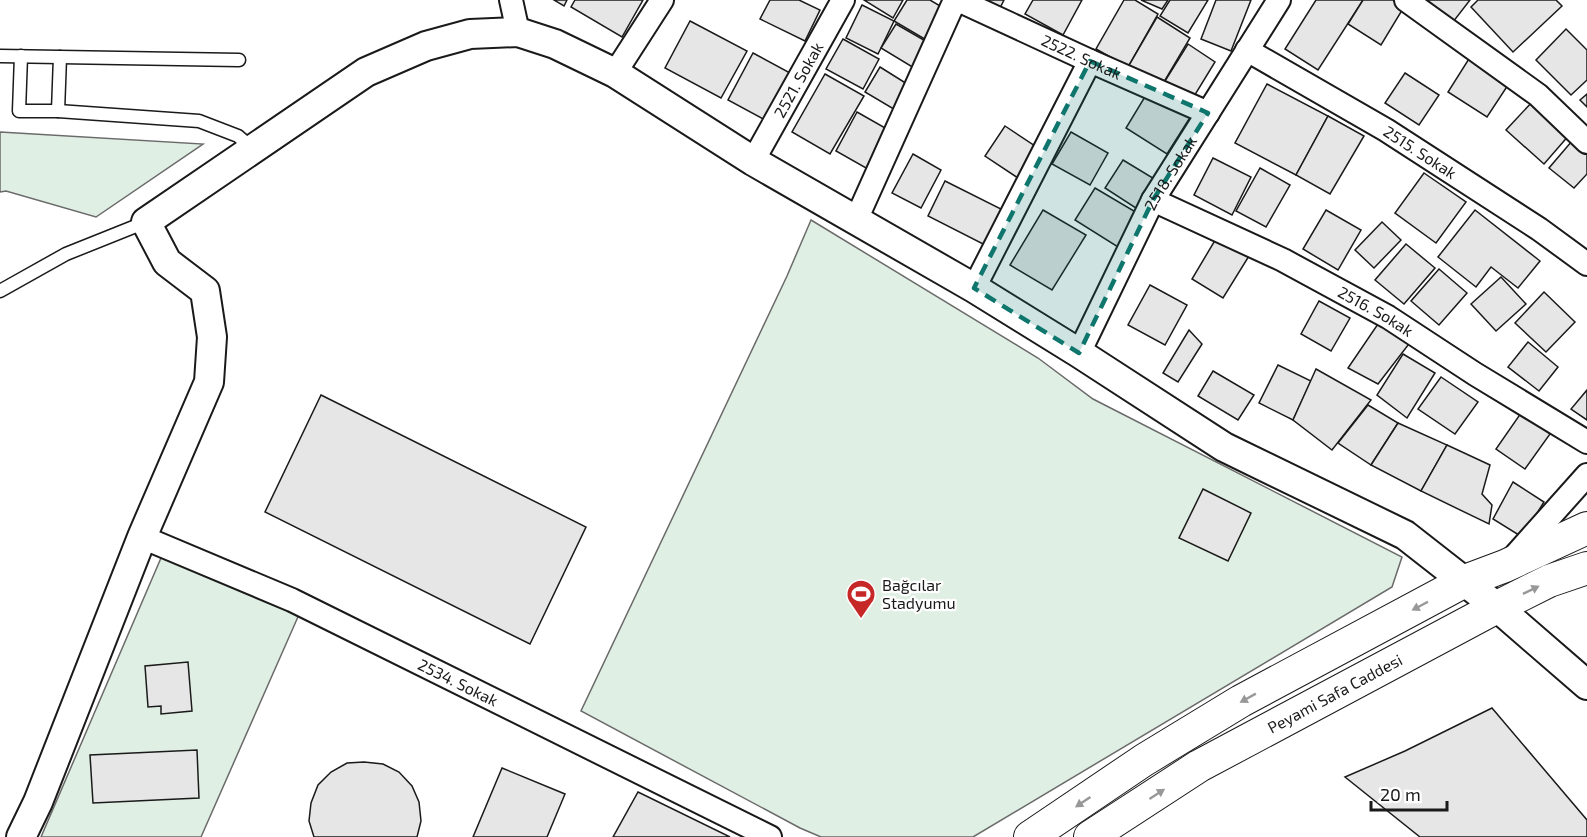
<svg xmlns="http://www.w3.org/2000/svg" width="1587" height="837" font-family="'Exo 2',sans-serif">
<rect width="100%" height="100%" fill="#fff"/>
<g fill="#e0efe3" stroke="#6a6a6a" stroke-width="1.5">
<path d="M0,132l203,12 -107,73 -90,-26 -6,1z"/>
<path d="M811,220l227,138 55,41 309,158 -10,30 -419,250h-152l-21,-9 -219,-117 206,-435z"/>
<path d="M164,551l137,59 -100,227h-160z"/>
</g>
<g fill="#e6e6e6" stroke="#1a1a1a" stroke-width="1.5">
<path d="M554,0h13l-3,6z"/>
<path d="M575,0h68l-21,37 -51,-30z"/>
<path d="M770,0h29l21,10 -15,31 -45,-22z"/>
<path d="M864,0h39l-10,18z"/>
<path d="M907,0h23l17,10 -19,31 -34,-20z"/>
<path d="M981,0h23l-5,10z"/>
<path d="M1033,0h49l-19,35 -38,-21z"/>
<path d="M1124,0h11l23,14 -30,53 -32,-18z"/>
<path d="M1141,0h27l-6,9z"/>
<path d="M1170,0h38l-20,33 -28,-17z"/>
<path d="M1216,0h35l-20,51 -30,-12z"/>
<path d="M1316,0h47l-45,70 -33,-21z"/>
<path d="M1363,0h30l11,7 -23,38 -33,-21z"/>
<path d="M1427,0h43l-17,22z"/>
<path d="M1478,0h78l6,6 -49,46 -42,-45z"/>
<path d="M862,5l32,16 -16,33 -32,-16z"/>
<path d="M1157,17l33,21 -29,49 -33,-20z"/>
<path d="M690,21l57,30 -26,47 -56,-30z"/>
<path d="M896,24l33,19 -15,25 -33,-20z"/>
<path d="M1566,29l21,21v30l-16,15 -35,-35z"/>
<path d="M843,39l36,20 -16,30 -37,-20z"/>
<path d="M1188,44l27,18 -22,36 -28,-17z"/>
<path d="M753,53l39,21 -25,47 -39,-21z"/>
<path d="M1472,54l40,25 -25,38 -39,-25z"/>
<path d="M880,67l32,20 -15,24 -32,-19z"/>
<path d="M1405,73l34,22 -20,30 -34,-22z"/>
<path d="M825,74l39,22 -34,58 -38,-22z"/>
<path d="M1267,84l61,32 -32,59 -61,-32z"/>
<path d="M1149,90l42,26 -24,38 -41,-26z"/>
<path d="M1587,94v13l-7,-7z"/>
<path d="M1533,101l37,33 -26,30 -38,-34z"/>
<path d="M857,112l30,17 -21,39 -30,-17z"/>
<path d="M1328,116l36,20 -34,58 -34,-19z"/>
<path d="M1005,126l33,22 -20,30 -33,-22z"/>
<path d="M1071,132l37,21 -18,32 -38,-21z"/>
<path d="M1572,141l15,12v21l-13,14 -25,-20z"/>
<path d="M913,154l28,16 -20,38 -29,-15z"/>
<path d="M1213,158l38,19 -19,38 -38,-20z"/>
<path d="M1123,160l38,23 -19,29 -37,-24z"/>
<path d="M1260,168l30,17 -24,42 -30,-16z"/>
<path d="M1424,173l42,29 -30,41 -41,-30z"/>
<path d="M945,181l60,30 -18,35 -59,-30z"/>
<path d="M1095,188l44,26 -21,33 -43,-27z"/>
<path d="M1043,210l43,25 -34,55 -42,-25z"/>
<path d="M1326,210l35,20 -23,40 -35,-21z"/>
<path d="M1475,210l65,51 -22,27 -27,-21 -15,20 -38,-30z"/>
<path d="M1382,222l19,18 -27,28 -19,-18z"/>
<path d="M1217,237l32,19 -26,42 -31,-19z"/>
<path d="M1406,244l29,24 -31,36 -29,-24z"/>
<path d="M1439,269l28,24 -28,32 -28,-24z"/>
<path d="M1501,277l25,27 -30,27 -25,-27z"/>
<path d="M1150,285l37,20 -22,40 -37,-20z"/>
<path d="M1544,292l31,30 -29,30 -31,-29z"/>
<path d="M1319,301l31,17 -19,33 -30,-17z"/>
<path d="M1380,321l32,19 -34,44 -30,-16z"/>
<path d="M1189,330l13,14 -24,38 -15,-9z"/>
<path d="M1528,342l30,25 -19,24 -31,-24z"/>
<path d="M1403,354l32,19 -28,45 -30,-23z"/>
<path d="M1278,365l33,16 -18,39 -34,-17z"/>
<path d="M1316,369l55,31 -39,50 -39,-30z"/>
<path d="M1213,371l41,24 -16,25 -40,-24z"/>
<path d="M1441,377l37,25 -23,32 -37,-25z"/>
<path d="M1587,390v30l-16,-11z"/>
<path d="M321,395l265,132 -56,117 -265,-132z"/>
<path d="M1368,405l30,18 -27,42 -33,-22z"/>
<path d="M1521,413l29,21 -25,35 -29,-20z"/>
<path d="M1398,423l49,22 -26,46 -50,-26z"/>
<path d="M1447,445l43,20 -8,29 10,11 -3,19 -68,-33z"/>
<path d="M1513,482l31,20 -22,35 -29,-18z"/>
<path d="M1203,489l48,24 -23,48 -49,-23z"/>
<path d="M188,662l4,49 -31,3v-8l-13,1 -3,-41z"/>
<path d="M1492,708l95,112v17h-167l-75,-60 60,-26z"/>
<path d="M197,750l2,48 -106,5 -3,-48z"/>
<path d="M364,762l19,2 16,8 13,14 7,16 2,19 -4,16h-103l-5,-16 2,-18 7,-18 13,-13 16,-9z"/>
<path d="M502,768l63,26 -18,43h-74z"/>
<path d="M638,792l92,45h-117z"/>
</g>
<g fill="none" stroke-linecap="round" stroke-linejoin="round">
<g stroke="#1a1a1a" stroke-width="15">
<g id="service">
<path d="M0,56l239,4"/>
<path d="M21,56l-2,55h39l141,10 39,15 15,13"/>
<path d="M58,111l2,-54"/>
<path d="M0,291l66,-37 80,-32"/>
</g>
</g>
<g stroke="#1a1a1a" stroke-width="26">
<g id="minor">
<path d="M511,0l7,32"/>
<path id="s1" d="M958,0l132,61 118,52"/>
<path d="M1406,0l132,95 49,47"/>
<path id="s2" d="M1247,50l139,80 153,99 48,35"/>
<path d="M615,73l47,-73"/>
<path id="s3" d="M753,161l90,-161"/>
<path id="s4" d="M1153,200l130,60 105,57 87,57 112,68"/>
<path d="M856,220l99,-220"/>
<path d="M974,288l116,-227"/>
<path id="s5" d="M1079,353l74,-153 126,-200"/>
<path id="s6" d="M142,537l150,63 478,237"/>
<path d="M1512,559l75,-84"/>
</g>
</g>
<g stroke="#1a1a1a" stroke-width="32">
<path id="tertiary" d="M21,837l17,-35 104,-265 67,-155 3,-45 -7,-46 -38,-29 -21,-40 220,-150 60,-26 44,-12 48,-2 37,12 60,29 138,88 221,127 105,65 145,94 181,88 92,72 90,78"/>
</g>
<g stroke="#1a1a1a" stroke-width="34">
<g id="secondary">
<path d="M1030,837l114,-77 97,-59 224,-120 40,-15 82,-38"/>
<path id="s7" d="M1090,837l109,-71 298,-159 52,-26 38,-13"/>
</g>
</g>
<use href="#service" stroke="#fff" stroke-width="12"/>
<use href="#minor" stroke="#fff" stroke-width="22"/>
<use href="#tertiary" stroke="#fff" stroke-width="28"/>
<use href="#secondary" stroke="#fff" stroke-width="32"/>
</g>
<defs><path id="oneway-solid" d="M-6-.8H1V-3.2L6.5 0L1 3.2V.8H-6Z" transform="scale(1.5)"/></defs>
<g fill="#989898">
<use href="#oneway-solid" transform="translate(1531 590) rotate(-26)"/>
<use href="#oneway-solid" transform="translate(1420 606) rotate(152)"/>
<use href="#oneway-solid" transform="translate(1248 698) rotate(151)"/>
<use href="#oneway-solid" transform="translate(1157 794) rotate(-33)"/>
<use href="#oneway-solid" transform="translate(1083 802) rotate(146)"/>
</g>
<path fill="#0f766e" fill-opacity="0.2" stroke="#0f766e" stroke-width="4.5" stroke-dasharray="12 8" stroke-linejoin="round" d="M1090,61l118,52 -55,87 -74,153 -105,-65z"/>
<defs>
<g id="stadium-pin" transform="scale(1.5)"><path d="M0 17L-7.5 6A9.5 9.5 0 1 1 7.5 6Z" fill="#c62828" stroke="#fff"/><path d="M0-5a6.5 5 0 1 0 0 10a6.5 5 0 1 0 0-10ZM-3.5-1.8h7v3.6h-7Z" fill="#fff"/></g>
</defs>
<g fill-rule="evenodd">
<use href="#stadium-pin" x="861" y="594"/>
</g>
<g text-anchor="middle" stroke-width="4.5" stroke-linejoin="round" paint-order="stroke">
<g font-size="16" fill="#1a1a1a" stroke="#fff">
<text dy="6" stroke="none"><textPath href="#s1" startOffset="136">2522. Sokak</textPath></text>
<text dy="6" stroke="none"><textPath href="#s3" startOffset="93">2521. Sokak</textPath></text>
<text dy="6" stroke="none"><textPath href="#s2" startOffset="201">2515. Sokak</textPath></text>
<text dy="6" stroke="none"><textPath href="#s5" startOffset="202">2518. Sokak</textPath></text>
<text dy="6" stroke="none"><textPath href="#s4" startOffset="249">2516. Sokak</textPath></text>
<text dy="6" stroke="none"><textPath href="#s6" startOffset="348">2534. Sokak</textPath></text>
<text dy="6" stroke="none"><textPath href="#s7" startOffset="284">Peyami Safa Caddesi</textPath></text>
</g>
<g font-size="16" fill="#1a1a1a" stroke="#fff" text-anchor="start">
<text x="882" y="591">Bağcılar<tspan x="882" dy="18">Stadyumu</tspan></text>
</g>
</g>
<path d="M1371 801v9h76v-9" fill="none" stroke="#1a1a1a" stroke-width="3"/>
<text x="1380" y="801" font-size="18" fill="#1a1a1a" stroke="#ffffff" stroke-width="4.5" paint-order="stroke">20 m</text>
</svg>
